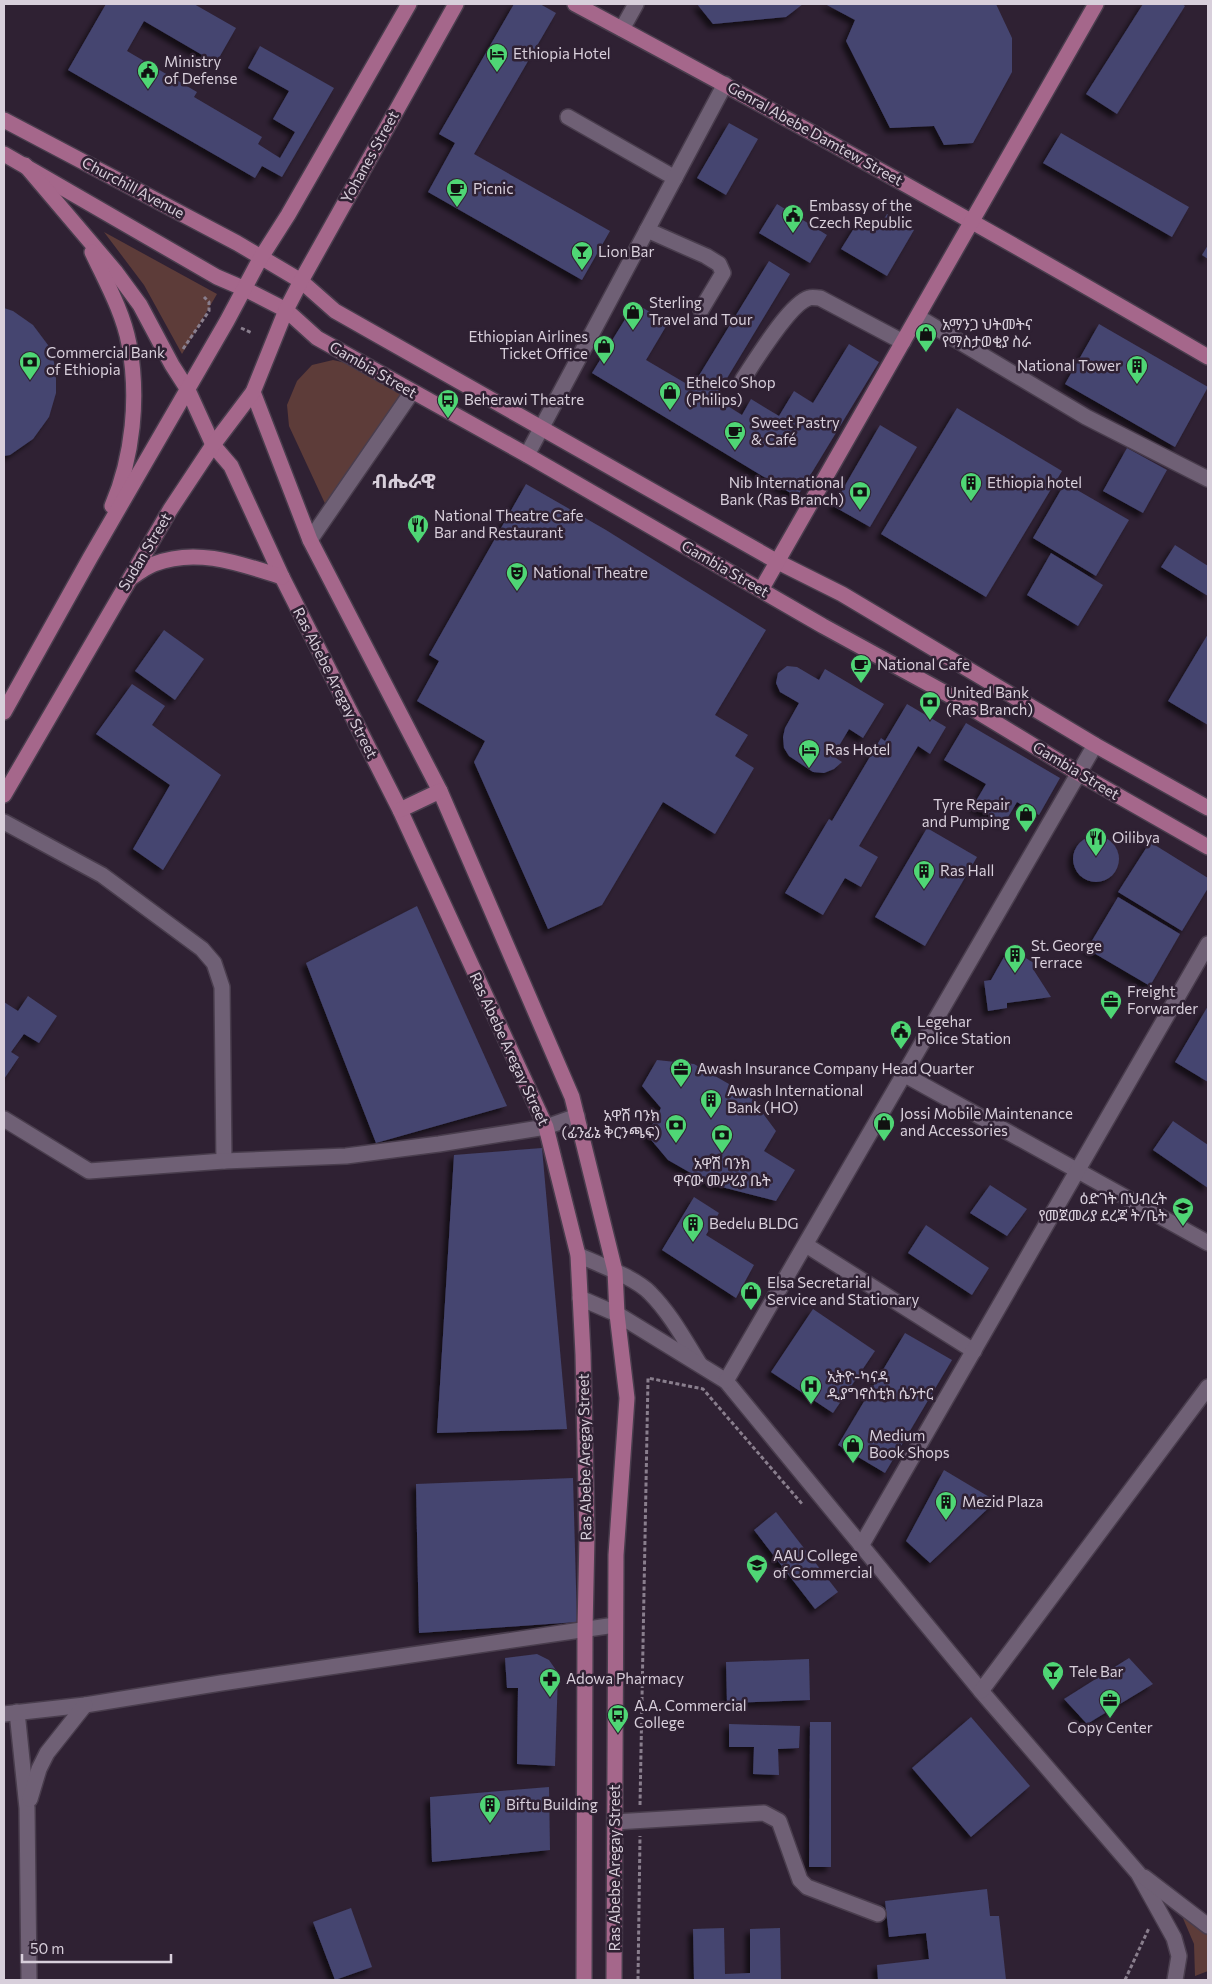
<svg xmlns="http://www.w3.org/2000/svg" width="1212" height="1984" font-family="Commissioner,'Noto Sans Ethiopic',sans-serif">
<defs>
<filter id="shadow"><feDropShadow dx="-4.5" dy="4.5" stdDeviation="2.5" flood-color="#0009"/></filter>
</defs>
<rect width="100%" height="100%" fill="#2f2133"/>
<g fill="#5d3c39">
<path d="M104,232l113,62 -35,60 -38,-69z"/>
<path d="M333,360l22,5 49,32 -76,113 -39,-84 -2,-21 10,-24 15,-16z"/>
<path d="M1161,1889l47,38v44l-13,5 -1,-32 -12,-28z"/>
</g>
<g fill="#45456f" filter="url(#shadow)">
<path d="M106,4h88l42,24 -20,35 -72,-42 -17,30 70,41 -3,5 68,40 -4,7 22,14 15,-26 -22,-13 16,-28 -41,-23 12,-22 74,42 -52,89 -20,-11 -7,12 -187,-108z"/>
<path d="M514,4h26l16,9 -82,141 136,77 -28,49 -154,-88 27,-49 -16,-9z"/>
<path d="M697,4h106l-17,13 -73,7z"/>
<path d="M825,4h171l16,34v34l-39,71 -29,2 -10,-19 -44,2 -44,-87 9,-21z"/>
<path d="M1143,4h39l3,2 -68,108 -31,-20z"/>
<path d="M729,123l29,16 -32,56 -29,-17z"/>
<path d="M1061,133l128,74 -17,30 -129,-74z"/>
<path d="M777,204l50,31 -17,28 -51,-30z"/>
<path d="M887,214l27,16 -27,46 -46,-27 20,-32 18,10z"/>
<path d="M1208,245v14l-6,-4z"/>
<path d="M769,261l21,13 -75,124 27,17 9,-16 28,17 15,-25 19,12 36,-59 30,18 -82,135 -205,-124 43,-70 33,20 -22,37 46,27z"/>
<path d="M4,308l9,3 20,14 15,20 8,23v25l-7,24 -16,22 -23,16 -6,1z"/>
<path d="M1099,324l109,63 -33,60 -110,-63z"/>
<path d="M957,408l105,63 -76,126 -105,-63z"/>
<path d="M880,425l37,22 -47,80 -37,-21z"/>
<path d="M1127,448l40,22 -24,43 -40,-22z"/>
<path d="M1065,483l64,37 -33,56 -63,-38z"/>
<path d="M526,484l80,46 160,100 -51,85 33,20 -13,21 19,12 -39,66 -52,-32 -61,103 -54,24 -74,-167 11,-21 -68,-40 22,-40 -10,-6z"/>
<path d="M1175,545l33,21v30l-47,-29z"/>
<path d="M1051,553l52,32 -25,41 -51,-31z"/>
<path d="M164,630l40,29 -29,41 -40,-29z"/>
<path d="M1208,634v91l-40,-24z"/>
<path d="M787,666l10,1 22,13 6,-11 59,35 -21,34 -14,-9 -16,27 9,6 -8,7 -10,4 -11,-1 -24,-16 -5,-8 -1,-11 2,-9 14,-25 -19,-11 -4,-9 2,-10z"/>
<path d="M132,684l33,22 -13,19 69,50 -58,95 -30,-21 37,-64 -74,-51z"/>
<path d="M907,704l39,23 -16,27 -12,-8 -59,100 19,11 -17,30 -16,-9 -22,37 -38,-22 44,-74 3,2 49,-83 4,3z"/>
<path d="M966,723l94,55 -21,37 -22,-13 -13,22 -31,-18 13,-22 -42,-24z"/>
<path d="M927,828l50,29 -52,89 -50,-29z"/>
<circle cx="1096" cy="859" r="23"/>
<path d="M1150,842l58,36v10l-26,43 -64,-39z"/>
<path d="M1118,897l62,37 -30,52 -63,-37z"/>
<path d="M417,906l90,200 -131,37 -70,-180z"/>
<path d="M1009,948l25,15 -1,6 18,28 -44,6v5l-19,3 -4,-30 7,-1z"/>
<path d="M28,996l29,20 -18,27 -15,-9 -13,18 8,5 -15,22v-77l14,9z"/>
<path d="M1208,1006v76l-33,-20z"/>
<path d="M657,1060l37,4 56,32 26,35 -12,20 31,19 -19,31 -66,-17 -42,-24 -21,-25 14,-27 -19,-22z"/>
<path d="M1173,1121l35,24v43l-55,-38z"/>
<path d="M542,1148l25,281 -130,4 17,-278z"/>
<path d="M990,1185l37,24 -20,27 -37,-23z"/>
<path d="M694,1197l25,16 -13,22 48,30 -18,33 -74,-48z"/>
<path d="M926,1225l63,43 -17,27 -64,-42z"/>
<path d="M813,1309l62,42 -42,62 -62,-41z"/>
<path d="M905,1333l47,27 -67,113 -47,-28z"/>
<path d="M944,1470l52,31 -66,62 -24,-22z"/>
<path d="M573,1478l4,144 -158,11 -3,-149z"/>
<path d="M776,1512l62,80 -23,17 -61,-79z"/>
<path d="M537,1654l12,6 9,13 -3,93 -38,-2 1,-76h-11l-2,-30z"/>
<path d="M1129,1658l24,26 -66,40 -23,-25z"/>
<path d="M809,1659l1,41 -83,3 -1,-41z"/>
<path d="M971,1717l59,69 -59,51 -59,-69z"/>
<path d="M810,1722h21v145h-22z"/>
<path d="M729,1724l71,2 -1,22 -21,1 1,26 -26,-1 1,-27h-25z"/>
<path d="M549,1787l1,63 -118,12 -2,-65z"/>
<path d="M987,1889l3,27h9l7,64h-128l-1,-15 52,-6 -3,-26 -37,4 -4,-36z"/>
<path d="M351,1908l21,59 -37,13 -22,-58z"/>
<path d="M724,1928l1,46 25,-1v-44l30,-1 1,52h-87l-1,-51z"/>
</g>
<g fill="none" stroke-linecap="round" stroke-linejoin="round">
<g stroke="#493d4d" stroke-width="18">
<g id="minor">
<path d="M622,29l14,-25"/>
<path d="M568,117l107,61"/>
<path d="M647,230l59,26 13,8 4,9 -22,37"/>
<path d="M918,317l168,100 122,62"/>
<path d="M743,379c12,-18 47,-76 66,-81 3,-1 8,0 11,0l83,44"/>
<path d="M527,455l198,-371"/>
<path d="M310,540l102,-148"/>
<path d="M4,822l98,53 100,74 12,14 8,24 2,174"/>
<path d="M905,1075l303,168"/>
<path d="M4,1119l85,52 135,-10 122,-5 93,-12 107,-17 31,-11"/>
<path d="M806,1245l168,106"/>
<path d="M578,1255c20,9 58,23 72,38 20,20 34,46 49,70"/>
<path d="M580,1298l37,16 109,67 255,310 157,182 36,65 5,18 -4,24"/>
<path d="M726,1381l369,-636"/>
<path d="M861,1546l347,-602"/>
<path d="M981,1691l227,-304"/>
<path d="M17,1712l10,96 2,172"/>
<path d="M4,1714l81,-9 136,-22 394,-58"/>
<path d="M30,1799l9,-30 8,-16 38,-48"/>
<path d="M615,1822l149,-9 15,8 21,59 7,7 71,27"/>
<path d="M1144,1877l64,49"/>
</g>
</g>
<g stroke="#493d4d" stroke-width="18">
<g id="major">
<path d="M575,4c213,114 424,231 633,353"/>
<path d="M4,120l233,123 64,38 34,30 441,250 66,33 253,151 113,63"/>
<path d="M4,154l213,123 28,12 41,21 31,28 210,117 296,171 137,75 120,73 128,73"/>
<path d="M25,165l90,106 25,34 32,60 16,25 25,55 18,21 51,111 118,233 146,317 32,128 5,99 4,182 -2,93 -1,351"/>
<path d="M92,252c14,30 31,60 37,92 10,53 4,113 -17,162"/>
<path d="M253,392l57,148 130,251 132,306 43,174 2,43 10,84 -11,157 -2,425"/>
<path d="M131,578c7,-5 15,-11 23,-14 43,-17 87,0 128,13"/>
<path d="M761,590l335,-586"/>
<path d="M4,712l86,-154 137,-237 33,-62 28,-44 121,-211"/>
<path d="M4,795l166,-285 43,-65 40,-53 33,-82 15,-29 155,-277"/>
<path d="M400,810l40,-19"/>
</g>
</g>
<g stroke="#897e8d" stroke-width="3" stroke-dasharray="4 2.5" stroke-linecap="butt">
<path d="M241,328l11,5"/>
<path d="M183,349l26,-38v-9l-5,-5"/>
<path d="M640,1805l8,-427 55,11 100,116"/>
<path d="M638,1980l2,-144"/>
<path d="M1125,1980l24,-52"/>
</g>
<use href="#minor" stroke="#6f6075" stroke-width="15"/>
<use href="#major" stroke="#a5678b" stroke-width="15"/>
</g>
<defs>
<g id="hotel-pin" transform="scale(1.125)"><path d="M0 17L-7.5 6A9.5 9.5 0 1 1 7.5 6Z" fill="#4fd675" stroke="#2f2133"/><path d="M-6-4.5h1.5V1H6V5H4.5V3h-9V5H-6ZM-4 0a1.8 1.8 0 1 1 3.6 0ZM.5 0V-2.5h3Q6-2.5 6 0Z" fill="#111"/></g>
<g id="civic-pin" transform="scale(1.125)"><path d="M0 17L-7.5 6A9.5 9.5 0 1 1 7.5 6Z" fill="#4fd675" stroke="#2f2133"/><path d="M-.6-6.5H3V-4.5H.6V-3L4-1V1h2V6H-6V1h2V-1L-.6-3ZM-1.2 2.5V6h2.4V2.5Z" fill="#111"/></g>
<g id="cafe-pin" transform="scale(1.125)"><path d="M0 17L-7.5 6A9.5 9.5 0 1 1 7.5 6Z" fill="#4fd675" stroke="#2f2133"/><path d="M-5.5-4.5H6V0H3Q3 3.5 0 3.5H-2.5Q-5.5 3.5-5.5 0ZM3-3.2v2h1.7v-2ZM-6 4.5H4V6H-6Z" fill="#111"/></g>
<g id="bar-pin" transform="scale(1.125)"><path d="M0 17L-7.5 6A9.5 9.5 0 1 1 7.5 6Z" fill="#4fd675" stroke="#2f2133"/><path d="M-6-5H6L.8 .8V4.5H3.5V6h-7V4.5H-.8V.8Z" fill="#111"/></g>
<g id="shop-pin" transform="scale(1.125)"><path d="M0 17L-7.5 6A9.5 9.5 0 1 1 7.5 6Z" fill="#4fd675" stroke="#2f2133"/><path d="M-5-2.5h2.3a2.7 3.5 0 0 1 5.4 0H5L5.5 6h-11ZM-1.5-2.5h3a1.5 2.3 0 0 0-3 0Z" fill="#111"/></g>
<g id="bank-pin" transform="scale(1.125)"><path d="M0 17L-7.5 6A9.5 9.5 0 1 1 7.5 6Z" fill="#4fd675" stroke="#2f2133"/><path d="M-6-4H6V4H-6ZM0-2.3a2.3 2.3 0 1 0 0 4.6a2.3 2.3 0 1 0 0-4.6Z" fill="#111"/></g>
<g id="building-pin" transform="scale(1.125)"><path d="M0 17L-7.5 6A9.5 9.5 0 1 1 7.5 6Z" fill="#4fd675" stroke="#2f2133"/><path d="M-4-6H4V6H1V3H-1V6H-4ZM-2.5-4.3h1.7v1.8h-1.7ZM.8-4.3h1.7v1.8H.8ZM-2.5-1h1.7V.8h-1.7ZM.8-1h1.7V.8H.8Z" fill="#111"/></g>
<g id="bus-pin" transform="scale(1.125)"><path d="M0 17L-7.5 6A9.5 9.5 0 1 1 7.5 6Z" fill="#4fd675" stroke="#2f2133"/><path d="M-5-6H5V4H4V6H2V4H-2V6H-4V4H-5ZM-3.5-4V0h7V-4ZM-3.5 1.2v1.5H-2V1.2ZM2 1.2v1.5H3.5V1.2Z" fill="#111"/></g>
<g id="restaurant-pin" transform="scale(1.125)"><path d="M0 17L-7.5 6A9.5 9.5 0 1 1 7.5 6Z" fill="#4fd675" stroke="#2f2133"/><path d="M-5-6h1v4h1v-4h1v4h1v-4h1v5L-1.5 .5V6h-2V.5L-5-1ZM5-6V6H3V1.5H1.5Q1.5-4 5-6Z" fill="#111"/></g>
<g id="theatre-pin" transform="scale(1.125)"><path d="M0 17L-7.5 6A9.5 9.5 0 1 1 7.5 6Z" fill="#4fd675" stroke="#2f2133"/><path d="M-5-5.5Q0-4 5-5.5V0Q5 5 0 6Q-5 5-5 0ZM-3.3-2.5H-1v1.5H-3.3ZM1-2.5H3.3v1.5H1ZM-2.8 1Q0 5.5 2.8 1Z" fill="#111"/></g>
<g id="office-pin" transform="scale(1.125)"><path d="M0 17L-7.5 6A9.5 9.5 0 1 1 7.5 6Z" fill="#4fd675" stroke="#2f2133"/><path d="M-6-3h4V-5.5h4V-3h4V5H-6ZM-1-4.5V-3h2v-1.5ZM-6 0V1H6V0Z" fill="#111"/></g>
<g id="school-pin" transform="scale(1.125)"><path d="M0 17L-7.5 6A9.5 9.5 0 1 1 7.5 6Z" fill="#4fd675" stroke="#2f2133"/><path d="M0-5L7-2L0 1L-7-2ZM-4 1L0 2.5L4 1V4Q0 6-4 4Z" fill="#111"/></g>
<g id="hospital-pin" transform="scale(1.125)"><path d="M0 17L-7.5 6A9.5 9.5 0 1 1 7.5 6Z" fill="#4fd675" stroke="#2f2133"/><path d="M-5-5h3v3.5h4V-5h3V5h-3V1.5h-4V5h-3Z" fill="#111"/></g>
<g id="university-pin" transform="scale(1.125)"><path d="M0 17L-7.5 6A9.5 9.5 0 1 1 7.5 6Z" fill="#4fd675" stroke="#2f2133"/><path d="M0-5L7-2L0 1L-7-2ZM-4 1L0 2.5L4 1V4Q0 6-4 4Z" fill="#111"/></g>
<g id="pharmacy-pin" transform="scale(1.125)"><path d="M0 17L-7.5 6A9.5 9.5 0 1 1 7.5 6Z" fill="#4fd675" stroke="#2f2133"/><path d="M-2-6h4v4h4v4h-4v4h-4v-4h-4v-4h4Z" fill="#111"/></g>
</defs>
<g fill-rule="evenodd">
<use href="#hotel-pin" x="497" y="54"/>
<use href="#civic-pin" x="148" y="71"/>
<use href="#cafe-pin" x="457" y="189"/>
<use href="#civic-pin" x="793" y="215"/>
<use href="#bar-pin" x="582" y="252"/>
<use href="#shop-pin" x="633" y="312"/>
<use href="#shop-pin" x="926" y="334"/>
<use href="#shop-pin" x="604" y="346"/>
<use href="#bank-pin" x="30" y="362"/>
<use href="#building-pin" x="1137" y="366"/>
<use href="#shop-pin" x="670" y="392"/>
<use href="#bus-pin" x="448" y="400"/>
<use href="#cafe-pin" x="735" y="432"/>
<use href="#building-pin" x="971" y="483"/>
<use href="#bank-pin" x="860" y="492"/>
<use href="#restaurant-pin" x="418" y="525"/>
<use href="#theatre-pin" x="517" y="573"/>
<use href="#cafe-pin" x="861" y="665"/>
<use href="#bank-pin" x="930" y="702"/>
<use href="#hotel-pin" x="809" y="750"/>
<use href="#shop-pin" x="1026" y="814"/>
<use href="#restaurant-pin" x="1096" y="838"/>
<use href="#building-pin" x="924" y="871"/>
<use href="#building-pin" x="1015" y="955"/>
<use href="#office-pin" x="1111" y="1001"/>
<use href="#civic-pin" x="901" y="1031"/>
<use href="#office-pin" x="681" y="1069"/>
<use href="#building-pin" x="711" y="1100"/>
<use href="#shop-pin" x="884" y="1123"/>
<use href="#bank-pin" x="676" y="1125"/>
<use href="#bank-pin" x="722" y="1135"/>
<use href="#school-pin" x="1183" y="1208"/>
<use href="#building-pin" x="693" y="1224"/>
<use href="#shop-pin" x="751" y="1292"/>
<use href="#hospital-pin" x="811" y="1386"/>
<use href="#shop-pin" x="853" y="1445"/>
<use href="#building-pin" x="946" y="1502"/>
<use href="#university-pin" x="757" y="1565"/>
<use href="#bar-pin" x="1053" y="1672"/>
<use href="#pharmacy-pin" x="550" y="1679"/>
<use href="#office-pin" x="1110" y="1700"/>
<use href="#bus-pin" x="618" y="1715"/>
<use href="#building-pin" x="490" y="1805"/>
</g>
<g text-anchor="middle" stroke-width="5" stroke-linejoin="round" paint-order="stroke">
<g font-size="15" fill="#d8cfdb" stroke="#2f2133" text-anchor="start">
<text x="513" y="59">Ethiopia Hotel</text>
<text x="164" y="67">Ministry<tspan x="164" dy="17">of Defense</tspan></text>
<text x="473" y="194">Picnic</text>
<text x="809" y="211">Embassy of the<tspan x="809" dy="17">Czech Republic</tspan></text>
<text x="598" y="257">Lion Bar</text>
<text x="649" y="308">Sterling<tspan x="649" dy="17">Travel and Tour</tspan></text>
<text x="942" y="330">አማንጋ ህትመትና<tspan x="942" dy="17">የማስታወቂያ ስራ</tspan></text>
<text x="588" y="342" text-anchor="end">Ethiopian Airlines<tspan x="588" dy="17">Ticket Office</tspan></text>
<text x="46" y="358">Commercial Bank<tspan x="46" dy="17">of Ethiopia</tspan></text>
<text x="1121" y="371" text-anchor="end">National Tower</text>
<text x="686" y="388">Ethelco Shop<tspan x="686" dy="17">(Philips)</tspan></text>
<text x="464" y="405">Beherawi Theatre</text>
<text x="751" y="428">Sweet Pastry<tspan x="751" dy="17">&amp; Café</tspan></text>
<text x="844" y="488" text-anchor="end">Nib International<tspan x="844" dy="17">Bank (Ras Branch)</tspan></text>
<text x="987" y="488">Ethiopia hotel</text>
<text x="434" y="521">National Theatre Cafe<tspan x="434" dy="17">Bar and Restaurant</tspan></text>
<text x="533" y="578">National Theatre</text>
<text x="877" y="670">National Cafe</text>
<text x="946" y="698">United Bank<tspan x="946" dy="17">(Ras Branch)</tspan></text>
<text x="825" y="755">Ras Hotel</text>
<text x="1010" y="810" text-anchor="end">Tyre Repair<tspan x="1010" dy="17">and Pumping</tspan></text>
<text x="1112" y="843">Oilibya</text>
<text x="940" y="876">Ras Hall</text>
<text x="1031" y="951">St. George<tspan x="1031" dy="17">Terrace</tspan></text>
<text x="1127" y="997">Freight<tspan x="1127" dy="17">Forwarder</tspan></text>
<text x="917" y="1027">Legehar<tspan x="917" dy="17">Police Station</tspan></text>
<text x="697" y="1074">Awash Insurance Company Head Quarter</text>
<text x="727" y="1096">Awash International<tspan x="727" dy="17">Bank (HO)</tspan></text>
<text x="900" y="1119">Jossi Mobile Maintenance<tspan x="900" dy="17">and Accessories</tspan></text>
<text x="660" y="1121" text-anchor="end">አዋሽ ባንክ<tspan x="660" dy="17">(ፊንፊኔ ቅርንጫፍ)</tspan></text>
<text x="722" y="1169" text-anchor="middle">አዋሽ ባንክ<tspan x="722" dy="17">ዋናው መሥሪያ ቤት</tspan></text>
<text x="1167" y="1204" text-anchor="end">ዕድገት በህብረት<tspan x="1167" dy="17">የመጀመሪያ ደረጃ ት/ቤት</tspan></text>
<text x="709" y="1229">Bedelu BLDG</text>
<text x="767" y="1288">Elsa Secretarial<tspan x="767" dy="17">Service and Stationary</tspan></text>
<text x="827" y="1382">ኢትዮ-ካናዳ<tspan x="827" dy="17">ዲያግኖስቲክ ሴንተር</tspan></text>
<text x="869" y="1441">Medium<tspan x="869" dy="17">Book Shops</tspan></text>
<text x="962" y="1507">Mezid Plaza</text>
<text x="773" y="1561">AAU College<tspan x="773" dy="17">of Commercial</tspan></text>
<text x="1069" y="1677">Tele Bar</text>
<text x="566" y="1684">Adowa Pharmacy</text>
<text x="634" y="1711">A.A. Commercial<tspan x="634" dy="17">College</tspan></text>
<text x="1110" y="1733" text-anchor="middle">Copy Center</text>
<text x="506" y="1810">Biftu Building</text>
</g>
<g font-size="15" fill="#d8cfdb" stroke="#2f2133">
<text transform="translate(815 134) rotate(29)" y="5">Genral Abebe Damtew Street</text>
<text transform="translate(370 157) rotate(-61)" y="5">Yohanes Street</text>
<text transform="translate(133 188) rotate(28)" y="5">Churchill Avenue</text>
<text transform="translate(373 370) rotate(30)" y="5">Gambia Street</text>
<text transform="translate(145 552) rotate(-59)" y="5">Sudan Street</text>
<text transform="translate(725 569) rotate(30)" y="5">Gambia Street</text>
<text transform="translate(335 683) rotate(63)" y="5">Ras Abebe Aregay Street</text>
<text transform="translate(1076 771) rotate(31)" y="5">Gambia Street</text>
<text transform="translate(509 1049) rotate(65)" y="5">Ras Abebe Aregay Street</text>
<text transform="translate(585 1457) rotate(-91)" y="5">Ras Abebe Aregay Street</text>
<text transform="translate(615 1868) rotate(-90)" y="5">Ras Abebe Aregay Street</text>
</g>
<g font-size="20" font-weight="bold" fill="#d8cfdb" stroke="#2f2133">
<text x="404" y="488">ብሔራዊ</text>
</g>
</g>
<rect width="1212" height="1984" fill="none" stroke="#d8cfdb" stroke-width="10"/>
<path d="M22 1954v8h149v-8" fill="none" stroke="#d8cfdb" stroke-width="2.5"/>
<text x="30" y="1954" font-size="15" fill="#d8cfdb" stroke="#2f2133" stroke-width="4" paint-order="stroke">50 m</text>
</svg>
